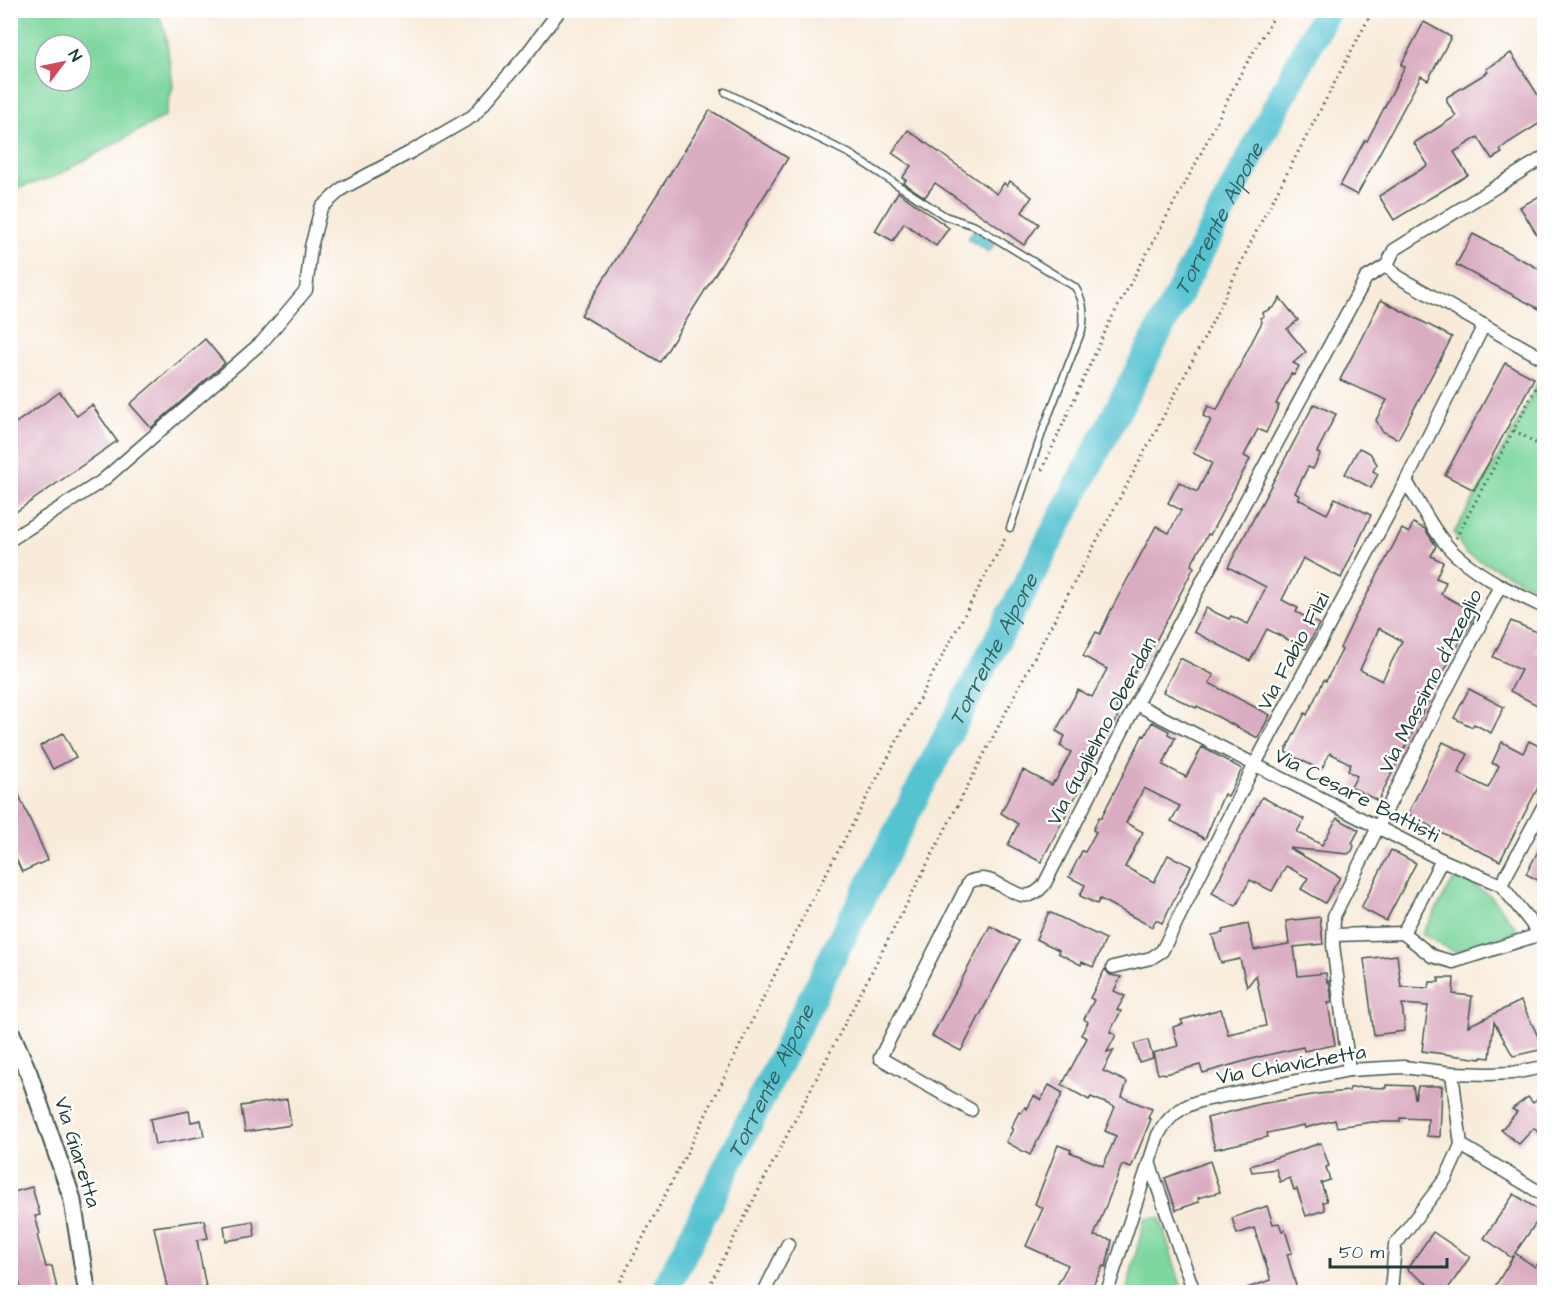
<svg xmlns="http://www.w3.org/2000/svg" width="1555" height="1303" font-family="'Architects Daughter',sans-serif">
<rect width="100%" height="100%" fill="#fff"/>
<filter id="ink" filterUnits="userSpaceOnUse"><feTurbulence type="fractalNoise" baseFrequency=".0167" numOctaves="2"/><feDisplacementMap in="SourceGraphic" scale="12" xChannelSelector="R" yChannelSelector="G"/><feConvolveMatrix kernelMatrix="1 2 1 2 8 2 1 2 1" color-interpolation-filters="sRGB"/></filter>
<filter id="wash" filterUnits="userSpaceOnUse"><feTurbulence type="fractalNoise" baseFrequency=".008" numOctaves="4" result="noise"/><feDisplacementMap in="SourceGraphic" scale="24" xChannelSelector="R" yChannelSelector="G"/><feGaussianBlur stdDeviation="1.35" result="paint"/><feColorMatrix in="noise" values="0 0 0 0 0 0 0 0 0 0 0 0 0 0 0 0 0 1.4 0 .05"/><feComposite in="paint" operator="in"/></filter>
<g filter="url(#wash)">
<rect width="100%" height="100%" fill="#f8ebda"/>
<g fill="#7cd69d" stroke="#4e8a68" stroke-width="1.5" fill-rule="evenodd">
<path d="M11,10l146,1 8,21 8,54 -8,30 -111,61 -43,13zM45,45h36v36h-36z"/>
<path d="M1543,372l1,1v219l-78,-38 -12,-21 60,-103z"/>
<path d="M1456,876l34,19 29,36 -65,21 -32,-18z"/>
<path d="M1145,1218h15l23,74h-57z"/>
</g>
<path fill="#57c3d1" stroke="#3b8082" stroke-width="1.5" d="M974,229l21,14 -6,9 -21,-13z"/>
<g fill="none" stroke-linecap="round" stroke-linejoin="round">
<path stroke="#57c3d1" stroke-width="28" id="s1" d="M664,1292l190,-378 473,-904"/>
</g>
<g id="blocks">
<g fill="#daacc1" fill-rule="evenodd">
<path d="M1424,22l27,15 -23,43 -7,-4 -64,119 -17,-9 25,-46 2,1 38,-74 -4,-2z"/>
<path d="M1511,53l34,53v14l-37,23 -8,7 2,3 -10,6 -14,-22 -24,15 14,23 -74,45 -15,-24 49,-31 -14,-22 42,-27 -9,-14v-5l41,-25 -2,-3z"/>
<path d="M710,110l78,48 -128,204 -79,-47z"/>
<path d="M908,130l89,64 7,-11 3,3 3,-5 22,16 -10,15 17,12 -15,21 -89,-62 -10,14 -21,-14 2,-3 -4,-2 9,-12 -19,-13z"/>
<path d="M898,192l51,36 -13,18 -32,-23 -11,18 -18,-10z"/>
<path d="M1545,193v55l-25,-41z"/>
<path d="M1473,234l72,38v40l-89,-47z"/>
<path d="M1280,298l18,22 -11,9 19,23 -13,11 6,3 -5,9 -3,-1 -15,30 3,1 -13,28 -8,-4 -14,27 6,3 -40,76 -2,-1 -17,31 3,2 -52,101 -4,-2 -22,42 5,2 -80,152 -33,-17 10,-21 -17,-11 22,-43 29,15 2,-4 1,1 16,-30 -11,-6 5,-10 -9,-5 22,-41 14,7 15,-28 -24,-13 13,-24 4,2 10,-22 46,-86 13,7 12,-23 -13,-7 11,-21 18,10 15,-29 -19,-10 18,-33 -8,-4 5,-10 9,4 45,-88 -2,-4 4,-2 -2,-3 12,-6z"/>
<path d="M1381,300l71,37 -54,102 -16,-8 -6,-11 11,-20 -47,-20z"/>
<path d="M205,339l20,24 -74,65 -21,-24z"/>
<path d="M1505,363l29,15 -60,112 -29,-15z"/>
<path d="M60,392l17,24 15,-11 25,36 -107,75v-89z"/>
<path d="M1314,404l22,10 -19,38 3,2 -7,15 -5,-2 -13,26 5,3 -2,3 29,15 8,-16 36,17 -30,63 -38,-20 -21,42 16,8 -2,4 23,12 -13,25 -39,-20 -17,32 -56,-29 12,-24 23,11 2,-3 17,8 18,-37 -38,-20z"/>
<path d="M1359,448l11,5 7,11 -4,7 5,3 -7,14 -26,-14z"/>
<path d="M1413,523l12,6 11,17 -5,10 12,6 -7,16 10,4 -5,12 35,19 -43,78 -55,110 -27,-14 6,-11 -9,-5 3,-7 -21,-11 -9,17 -36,-18 20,-39 2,2 17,-35 2,1 16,-31 -2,-2 15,-31 47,-88 7,4zM1379,628l23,13 -20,40 -22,-11z"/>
<path d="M1511,621l33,14 -8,17 9,4v53l-35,-18 11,-21 -28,-13z"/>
<path d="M1180,658l34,17 -5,8 61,32 -12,23 -61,-32 -1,2 -33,-16z"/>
<path d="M1469,689l35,18 -13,26 -17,-9 -2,3 -18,-9z"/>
<path d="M1152,722l17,9 -1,3 7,4 -12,27 23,12 16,-30 40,22 -14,27 -4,-2 -19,45 -34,-18 9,-15 -36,-18 -18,35 17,9 -18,35 29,15 14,-27 23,11 -29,57 -6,-3 -4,7 -52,-28 -3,5 -17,-8 5,-11 -16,-8 13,-26 3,1 11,-20 -3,-2 6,-13 2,1 42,-83 2,1z"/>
<path d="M63,733l13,24 -23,12 -13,-23z"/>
<path d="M1529,741l16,8v25l-45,87 -70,-34 1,-1 -23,-12 35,-72 25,12 -10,19 30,15 11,-22 -7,-3 10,-21 21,11z"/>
<path d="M10,775l38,85 -26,12 -12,-26z"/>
<path d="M1262,797l42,22 -7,13 25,13 15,-27 22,12 -7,13 2,3 -2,5 -4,3 -59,-6 51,29 -15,26 -24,-14 7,-11 -22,-12 -14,25 -22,-11 -14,26 -24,-13z"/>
<path d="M1545,838v46l-19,-10z"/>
<path d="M1391,850l25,13 -30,58 -25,-13z"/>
<path d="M1049,912l57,27 -13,28 -11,-5 -1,3 -23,-12 1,-3 -23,-11z"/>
<path d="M1320,917l3,27 -29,3 4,29 28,-3 1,9 2,-1 3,22h-4l7,42 -31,6 -1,-4 -44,10 -56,16 -3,-8 -35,9 -1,-1 -6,1 -5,-21 25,-7 -5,-19 10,-3 -2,-4 40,-11 7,25 38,-8 -10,-51 -9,12 -7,-28 -19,4 -9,-28 11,-2 -1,-3 26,-6 6,26 35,-6 -3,-23z"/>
<path d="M990,926l29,15 -58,110 -29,-15z"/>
<path d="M1397,955l4,32 28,1 1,-6h9v-4h15l-1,16 19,2 -4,30 53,-25 23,48 -31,7 -19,-34 -4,36 -8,-1 -1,2 -59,-8 6,-45 -26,-2 3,27 -31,4 -10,-76z"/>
<path d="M1105,969l5,6 11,2 -7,14 11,5 -8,14 4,1 -11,21 6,3 -9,17 7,-2 -11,21 24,11 -5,15 30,12 -4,9 3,1 -20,49 -9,-3 -28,71 18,4 -6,27 -3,-1 -14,27h-36l15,-28 -42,-19 17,-38 -8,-4 23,-59 13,5 -1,2 33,14 13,-30 -11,-5 10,-24 -24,-10 -2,3 -27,-15 25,-47 -6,-3 7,-13 -4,-3 10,-19 -4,-2z"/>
<path d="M1148,1040l5,18 -14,4 -5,-18z"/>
<path d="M1049,1085l14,8 -33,62 -24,-13 7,-13 -2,-1 8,-16 2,1 4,-6 2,2 7,-13 7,4z"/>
<path d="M1386,1085l27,1 2,13 3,-13h24l-2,51 -13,-1 1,-17 -28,-1v4h-27l-36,5 -2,-7 -30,8 -1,-3 -37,8 1,4 -53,12 -8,-31 53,-14 58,-10 31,-3 1,-3 12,-1 24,1z"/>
<path d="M1528,1097l5,6 4,-3 8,11v29l-11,-12 -15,16 -18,-14 16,-18 -5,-3z"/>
<path d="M287,1099l4,26 -46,7 -4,-26z"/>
<path d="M189,1111l2,11 10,-2 3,16 -49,9 -5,-26z"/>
<path d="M1321,1143l8,23 -3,1 4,13 -9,3 6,18 -4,1 2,8 -19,6 -9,-27 -3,1 -4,-12 -10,4 -4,-13 -24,3 -2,-6z"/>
<path d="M1210,1161l10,31 -22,6 1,4 -23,8 -11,-32z"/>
<path d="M32,1187l8,28 -5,1 5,18 -3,1 9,32 6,-1 6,27h-36l-9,-37 -3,1v-64z"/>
<path d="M1514,1194l29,19 -28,40 20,14 10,-12v38h-54l23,-38 -2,3 -28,-20z"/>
<path d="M1267,1206l6,18 6,-1 3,8 3,-1 7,23 -5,1 11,39h-56l-1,-3 30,-10 -17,-52 -17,6 -5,-16z"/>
<path d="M204,1220l4,18 -11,2 10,53 -39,-2 -14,-64z"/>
<path d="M253,1221l2,15 -29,5 -2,-15z"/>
<path d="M1433,1232l37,25 -25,36h-5l-33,-24z"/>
</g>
</g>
</g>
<g filter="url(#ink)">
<use href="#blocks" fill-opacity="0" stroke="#40574d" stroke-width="1.5"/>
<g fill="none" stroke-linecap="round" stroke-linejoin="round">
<g stroke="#40574d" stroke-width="9">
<path id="lane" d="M725,92l125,62 95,62 30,10 100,61c9,13 10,28 7,43l-38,97 -34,101"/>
</g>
<g stroke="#40574d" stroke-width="15">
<g id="street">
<path d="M1387,265l10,11 10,6 137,77"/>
<path d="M1406,481c14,23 30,56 50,74 26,23 58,38 88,52"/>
<path d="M10,540l92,-59 160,-139 44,-52 5,-43 10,-39 22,-20 66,-35 64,-37 53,-61 34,-45"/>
<path d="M1136,704l306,156 59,25 43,54"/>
<path d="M1501,885l43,-80"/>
<path d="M1403,933l39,-73"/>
<path d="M1334,935l69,-2 29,23 21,6 88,-28"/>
<path d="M1113,967l38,-9 11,-7 92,-185 152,-285 78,-156"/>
<path d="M1349,1070l-16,-125 1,-29 102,-206 64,-124"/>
<path d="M971,1110l-91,-52 89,-176c31,-15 49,34 75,3l92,-181 230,-426 21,-13 7,-15 150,-93"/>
<path d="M1461,1145l83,50"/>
<path d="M1149,1162l45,130"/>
<path d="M764,1292l24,-48"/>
<path d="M1107,1292l51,-157c10,-18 22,-28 42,-34l149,-31 54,-3 49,6 37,1 23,-1 32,-6"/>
<path d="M1391,1292l4,-47 51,-67 15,-33 -9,-72"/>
</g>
</g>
<g stroke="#40574d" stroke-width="20">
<path id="secondary" d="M10,1030l19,44 43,124 15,94"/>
</g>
<g stroke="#40574d" stroke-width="3" stroke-dasharray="1.5 4.5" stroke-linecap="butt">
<path d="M1514,430l30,18"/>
<path d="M1042,470l67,-147 88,-162 44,-88 37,-63"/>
<path d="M1456,538l88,-165"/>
<path d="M615,1292l80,-155 109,-222 202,-378"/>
<path d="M706,1292l332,-642 114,-212 54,-103 50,-103 117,-222"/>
</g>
<use href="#lane" stroke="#fff" stroke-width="6"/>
<use href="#street" stroke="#fff" stroke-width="12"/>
<use href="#secondary" stroke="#fff" stroke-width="16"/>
</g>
</g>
<g text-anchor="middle" stroke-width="5" stroke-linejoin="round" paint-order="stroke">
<g font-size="21" fill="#1f3d34" stroke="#fff">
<text transform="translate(1293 651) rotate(-62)" y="7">Via Fabio Filzi</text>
<text transform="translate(1430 681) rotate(-63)" y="7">Via Massimo d'Azeglio</text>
<text transform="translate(1101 731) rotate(-62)" y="7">Via Guglielmo Oberdan</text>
<text transform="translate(1357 795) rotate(27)" y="7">Via Cesare Battisti</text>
<text transform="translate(1291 1064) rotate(-10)" y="7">Via Chiavichetta</text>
<text transform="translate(78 1152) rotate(73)" y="7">Via Giaretta</text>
</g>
<g font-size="22" font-style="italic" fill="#306563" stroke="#fff">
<text dy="8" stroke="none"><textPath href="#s1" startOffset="1208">Torrente Alpone</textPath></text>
<text dy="8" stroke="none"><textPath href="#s1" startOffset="722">Torrente Alpone</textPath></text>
<text dy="8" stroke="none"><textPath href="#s1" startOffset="236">Torrente Alpone</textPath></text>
</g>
</g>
<rect width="1555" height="1303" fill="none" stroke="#fff" stroke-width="36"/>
<g transform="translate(63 63) rotate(58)"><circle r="28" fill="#ffffff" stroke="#a5b1ae" stroke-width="1.5"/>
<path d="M0-4.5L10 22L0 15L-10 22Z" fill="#d1495b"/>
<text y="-9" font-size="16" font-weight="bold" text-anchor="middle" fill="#1f3d34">N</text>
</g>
<path d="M1330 1258v9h117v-9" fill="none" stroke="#1f3d34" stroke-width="3"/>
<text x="1339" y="1258" font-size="18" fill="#1f3d34" stroke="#ffffff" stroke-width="4.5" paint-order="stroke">50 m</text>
</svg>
